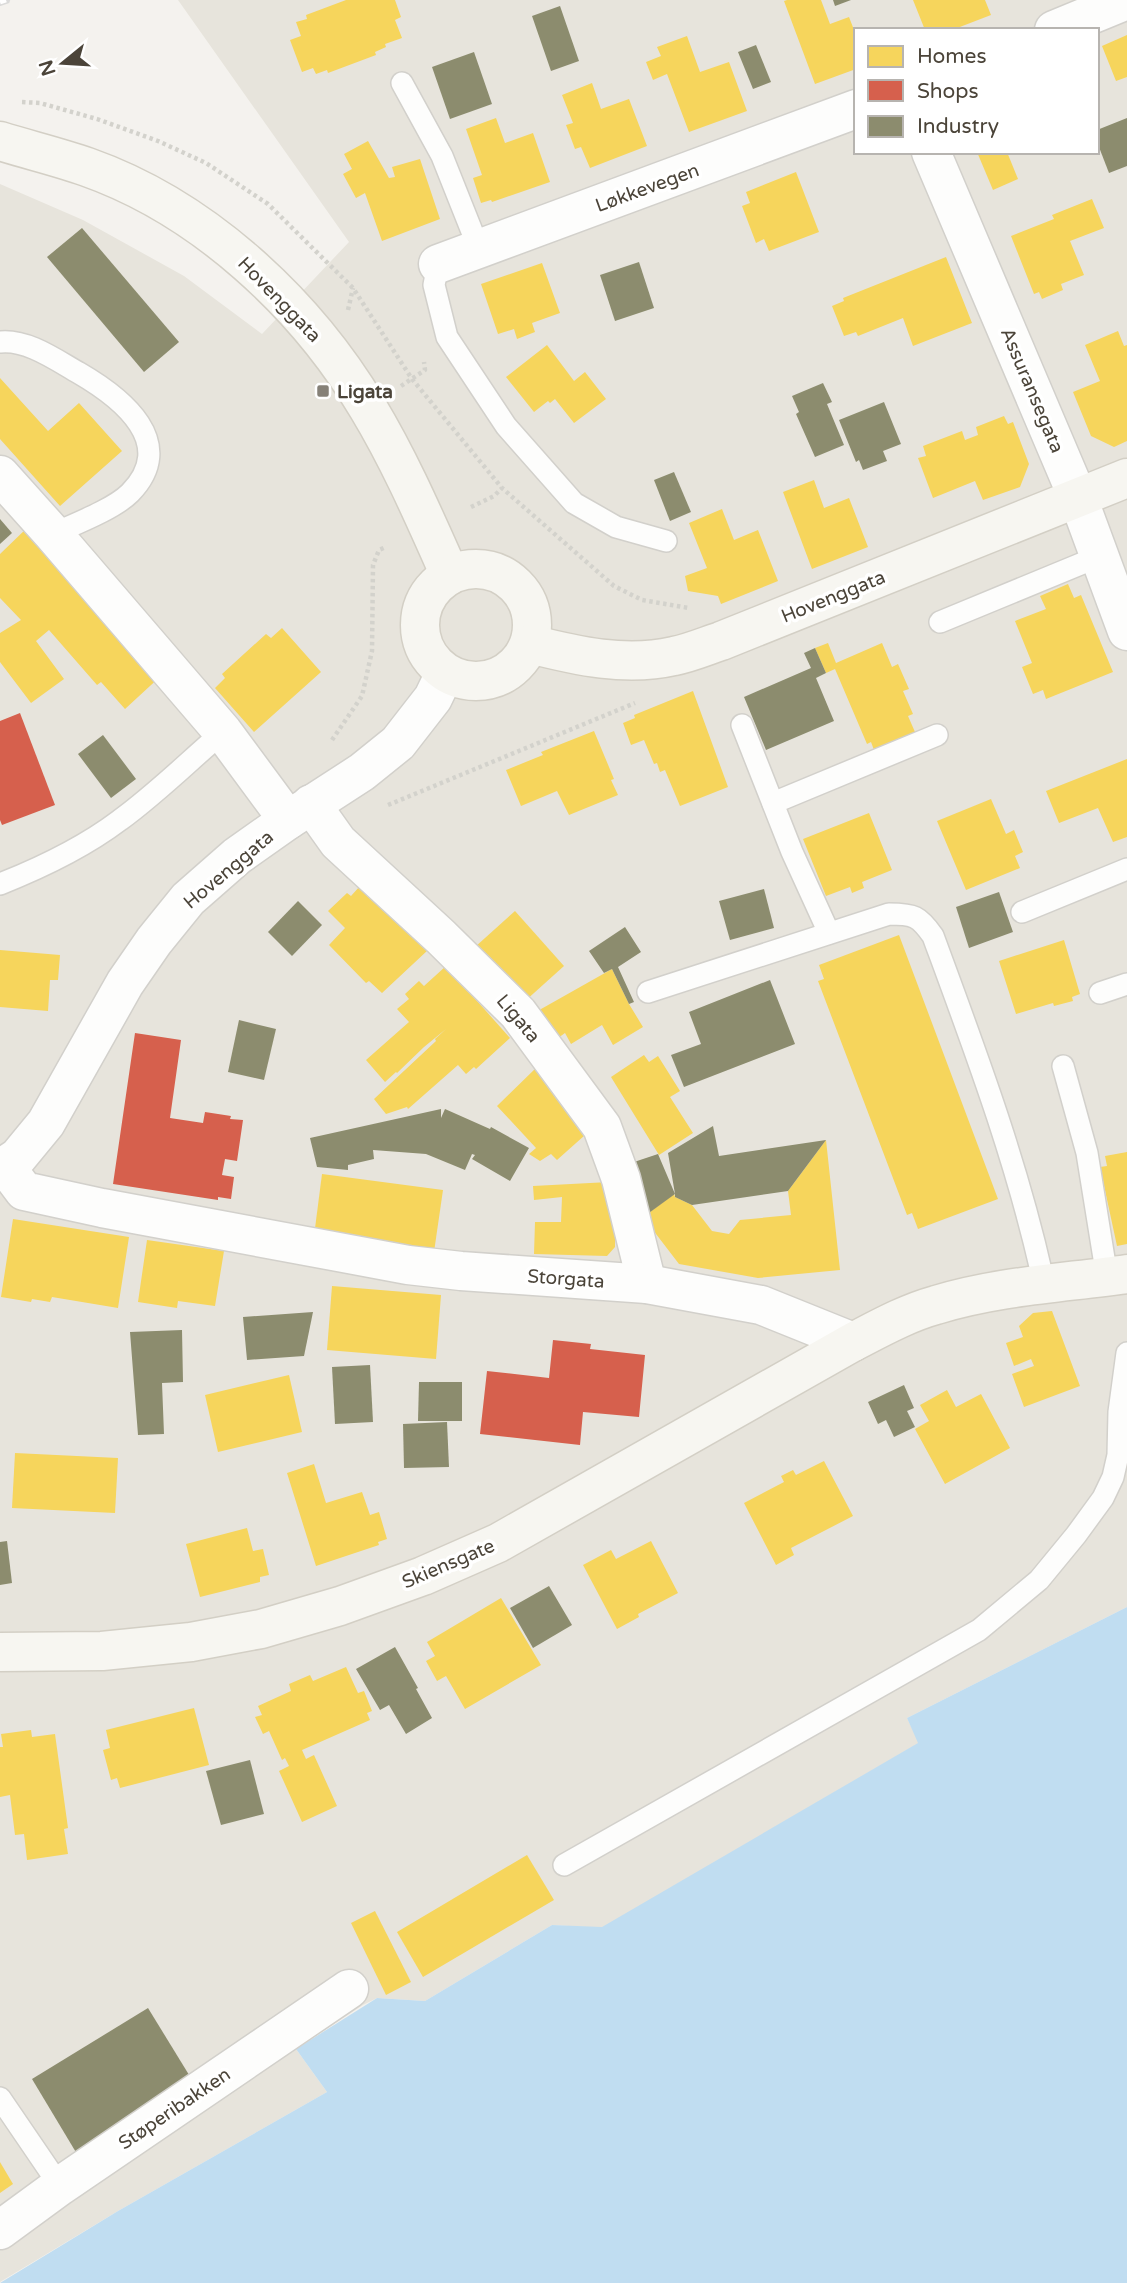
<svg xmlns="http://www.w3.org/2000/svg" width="1127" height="2283" font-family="'Varela Round',sans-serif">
<rect width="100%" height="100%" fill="#f4f2ee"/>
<path fill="#e7e4dc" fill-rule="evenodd" d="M178,0h949v1607l-220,111 12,25 -317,185 -50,-3 -127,76 -48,-3 -14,7 -67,44 31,43 -209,119 -118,71v-2098l83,36 101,56 78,58 87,-92zM856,30h241v122h-241z"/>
<path fill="#c0ddf1" d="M1127,1607v676h-1127l118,-72 209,-119 -31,-43 81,-51 48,3 127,-76 50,2 316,-184 -11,-25z"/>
<g fill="#f6d55c">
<path d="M346,0h49l6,17 -6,3 7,18 -17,6 1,3 -11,5 1,3 -48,18 -1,-3 -11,4 -3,-6 -11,4 -12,-32 11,-4 -5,-14 11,-3 -1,-4z"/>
<path d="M787,0h34l9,24 19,-7 7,18v34l-41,15 -31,-83z"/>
<path d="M913,0h72l6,15 -39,15h-27z"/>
<path d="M1127,35v42l-11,4 -14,-35z"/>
<path d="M687,36l13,36 29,-10 18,49 -58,21 -22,-58 -14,6 -7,-18 15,-6 -4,-9z"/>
<path d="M592,83l9,26 28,-10 18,47 -57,22 -9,-21 -6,2 -9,-24 7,-2 -11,-28z"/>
<path d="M496,118l9,25 28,-10 17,49 -58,20 -1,-2 -10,3 -8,-25 9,-3 -16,-46z"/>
<path d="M368,141l21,37 6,-1 -3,-10 28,-8 20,60 -58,22 -17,-48 -9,5 -13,-24 9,-5 -8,-15z"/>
<path d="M977,152h30l11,27 -25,11z"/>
<path d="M796,172l23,60 -50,19 -5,-12 -8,4 -14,-37 8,-3 -4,-11z"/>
<path d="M1092,199l12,29 -34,13 14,34 -23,9 2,6 -21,9 -3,-7 -5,2 -23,-58 43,-17 -2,-4z"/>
<path d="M946,257l26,66 -59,23 -10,-28 -45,18 -2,-4 -12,4 -12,-30 12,-5 -1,-3z"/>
<path d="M542,263l18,50 -28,10 3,9 -18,7 -3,-10 -16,5 -17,-50z"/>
<path d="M1118,331l6,15 3,-1v96l-13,6 -23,-11 -18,-44 27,-11 -15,-36z"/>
<path d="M547,345l27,36 11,-9 21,27 -32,24 -19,-24 -5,4 -2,-2 -14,11 -28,-35z"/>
<path d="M0,378l48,53 31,-28 43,48 -62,55 -60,-67z"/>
<path d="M1004,416l4,8 5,-2 16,42 -9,23 -37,13 -8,-19 -42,17 -15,-40 8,-2 -3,-10 39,-15 3,9 13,-5 -2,-8z"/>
<path d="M814,480l10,28 25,-10 19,49 -56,22 -29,-77z"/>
<path d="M722,509l12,31 24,-10 20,51 -57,23 -3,-8 -30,-5 -3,-15 22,-8 -18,-45z"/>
<path d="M28,527l135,147 -38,35 -24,-27 -4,3 -48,-55 -13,11 28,38 -33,24 -31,-41v-29l21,-13 -21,-22v-44z"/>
<path d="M1068,584l6,14 7,-3 32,77 -67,27 -3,-9 -10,4 -11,-27 10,-4 -17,-42 31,-12 -6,-13z"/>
<path d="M282,628l39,44 -67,60 -39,-44 10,-10 -3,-4 44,-40 5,4z"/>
<path d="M828,643l8,20 46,-20 10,24 6,-3 11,25 -6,2 10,23 -5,2 7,16 -41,18 -3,-8 -4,2 -32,-75 -9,4 -11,-25z"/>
<path d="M693,691l35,96 -48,19 -15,-36 -5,2 -3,-9 -3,1 -10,-24 -13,5 -8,-22 12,-5 -1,-3z"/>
<path d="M594,731l20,48 -3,1 7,15 -49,20 -12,-24 -36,15 -15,-36 37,-15 -2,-3z"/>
<path d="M1127,759v78l-14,5 -15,-34 -39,15 -13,-32z"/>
<path d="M991,799l15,35 8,-4 9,22 -8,4 5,12 -54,22 -29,-69z"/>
<path d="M869,813l23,57 -30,12 2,6 -12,5 -2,-6 -24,9 -23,-57z"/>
<path d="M360,886l68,64 -46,43 -13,-12 -3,2 -37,-38 16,-17 -17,-17 19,-18 4,3z"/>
<path d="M515,911l49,55 -40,36 -49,-55z"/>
<path d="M899,935l99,264 -80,30 -6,-16 -5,2 -89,-234 6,-2 -5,-14z"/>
<path d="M1064,940l16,54 -8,3 1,4 -19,5 -1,-3 -37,11 -17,-53z"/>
<path d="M0,950l60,5 -2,25h-8l-2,31 -48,-4z"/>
<path d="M446,966l64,72 -34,31 -2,-2 -8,7 -8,-9 -50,44 -1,-2 -21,7 -12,-15 62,-58 -1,-2 11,-10 -22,18 -27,26 -1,-1 -11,10 -19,-22 43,-38 -12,-13 12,-10 -4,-5 14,-13 5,5z"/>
<path d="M612,969l17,35 14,23 -30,18 -11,-20 -31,19 -6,-11 -7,5 -24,-25z"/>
<path d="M644,1055l5,7 9,-6 22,35 -10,6 23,36 -34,22 -48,-78z"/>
<path d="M538,1066l56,61 -37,33 -6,-6 -11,7 -11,-7 7,-6 -39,-42z"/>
<path d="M826,1140l14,130 -82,8 -79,-14 -36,-47 31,-23 1,3 17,8 20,26 17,3 11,-14 51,-5 -3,-24z"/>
<path d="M1127,1152v92l-10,2 -17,-79 7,-1 -2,-10z"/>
<path d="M322,1174l121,16 -9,62 -120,-16z"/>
<path d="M609,1182l6,24v41l-8,9 -73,-2 1,-32h26l1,-25 -28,3 -1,-14z"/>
<path d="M13,1219l116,18 -11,71 -66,-11 -2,5 -18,-3 -1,3 -30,-5z"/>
<path d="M147,1240l77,11 -9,55 -37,-5 -1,7 -39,-6z"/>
<path d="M332,1286l109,9 -5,64 -109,-9z"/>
<path d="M1052,1311l28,75 -56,21 -12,-33 22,-8 -3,-7 -17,7 -8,-23 17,-6 -4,-11 14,-13z"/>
<path d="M289,1375l13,57 -84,20 -13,-57z"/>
<path d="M947,1390l9,17 25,-13 29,54 -65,36 -30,-55 14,-8 -9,-16z"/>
<path d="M15,1453l103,5 -3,55 -103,-5z"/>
<path d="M824,1461l29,55 -62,32 3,7 -18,10 -32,-62 40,-21 -3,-6 12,-6 3,5z"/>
<path d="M314,1464l12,39 36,-11 8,23 9,-3 8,27 -9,3 1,3 -63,21 -29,-93z"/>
<path d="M247,1528l6,23 10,-2 6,26 -9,2v5l-60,15 -14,-53z"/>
<path d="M651,1541l27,52 -40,21 1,3 -22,12 -34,-64 28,-15 5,9z"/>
<path d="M501,1598l40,67 -76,44 -19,-33 -9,5 -11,-20 9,-5 -8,-14z"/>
<path d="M346,1667l12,26 6,-2 8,20 -5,2 3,7 -68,30 4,9 8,-4 23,51 -35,16 -23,-51 10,-5 -4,-8 -3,2 -13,-29 -6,3 -8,-17 7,-2 -4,-9 33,-15 -2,-7 21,-9 3,6z"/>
<path d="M194,1708l15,57 -89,23 -3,-10 -6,2 -8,-30 7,-2 -4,-18z"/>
<path d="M31,1730l1,7 23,-3 13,94 -4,1 4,25 -41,6 -3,-26 -9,1 -5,-40 -10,2v-50h3l-2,-13z"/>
<path d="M527,1855l27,45 -131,77 -26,-45z"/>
<path d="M375,1911l36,71 -25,13 -35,-72z"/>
<path d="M0,2162l13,22 -13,9z"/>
</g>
<g fill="#d6604d">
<path d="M20,713l35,92 -53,20 -2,-5v-99z"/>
<path d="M135,1033l46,7 -11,78 33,5 2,-11 26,4 -1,3 13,1 -6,41 -12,-2 -3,16 12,2 -3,22 -13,-2v3l-105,-16z"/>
<path d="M553,1340l38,4 -1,5 55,6 -6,62 -56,-5 -3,33 -100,-11 7,-63 62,7z"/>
</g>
<g fill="#8c8c6e">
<path d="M833,0h18l-16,6z"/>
<path d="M560,6l19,55 -28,10 -19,-55z"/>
<path d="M756,45l15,37 -18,7 -15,-37z"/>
<path d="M474,52l18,52 -42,15 -18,-52z"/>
<path d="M1127,118v48l-18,7 -12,-31v-12z"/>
<path d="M82,228l97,114 -35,30 -97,-115z"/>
<path d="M639,262l15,46 -39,13 -15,-46z"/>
<path d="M823,383l9,19 -5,2 17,41 -29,12 -19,-43 3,-2 -7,-16z"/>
<path d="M884,402l17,42 -18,7 4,10 -24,9 -4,-10 -3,2 -17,-42z"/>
<path d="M674,472l17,40 -21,9 -16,-41z"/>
<path d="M0,519l12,14 -12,11z"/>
<path d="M815,648l11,25 -10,5 18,43 -68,29 -22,-53 67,-29 -7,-15z"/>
<path d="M103,735l33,44 -25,19 -33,-44z"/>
<path d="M764,889l10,39 -44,12 -11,-39z"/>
<path d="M999,892l14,40 -44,16 -13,-41z"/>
<path d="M298,901l24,24 -30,31 -24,-24z"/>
<path d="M625,927l16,25 -23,15 16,35 -5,2 -17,-35 -8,4 -15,-22z"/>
<path d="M770,980l25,64 -111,43 -13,-32 30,-11 -12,-32z"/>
<path d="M239,1020l37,9 -12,51 -36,-8z"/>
<path d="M441,1109v9l4,-9 45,20 1,-2 38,21 -19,33 -38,-22 3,-4 -3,-1 -7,16 -39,-16 -53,-4 1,9 -26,6v5l-31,-3 -7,-29z"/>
<path d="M713,1126l6,30 107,-16 -38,51 -96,14 -17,-8v-3l-33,24 -17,-53 33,-11 17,40 -7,-41z"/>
<path d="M313,1312l-9,44 -57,4 -4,-43z"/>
<path d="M182,1330l1,52 -21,1 2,51 -26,1 -8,-103z"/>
<path d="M370,1365l3,57 -38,2 -3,-57z"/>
<path d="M419,1382h43v39h-44z"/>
<path d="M904,1385l10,23 -7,3 8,16 -21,10 -8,-17 -8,4 -10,-22z"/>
<path d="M447,1422l2,45 -45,1 -1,-44z"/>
<path d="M7,1541l5,42 -12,2v-43z"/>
<path d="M549,1586l23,39 -39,23 -23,-40z"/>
<path d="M395,1647l23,41 -2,1 16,29 -26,16 -17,-29 -9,5 -24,-41z"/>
<path d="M250,1760l14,54 -43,11 -15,-54z"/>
<path d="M148,2008l46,75 -117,71 -45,-75z"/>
</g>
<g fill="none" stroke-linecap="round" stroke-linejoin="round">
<g stroke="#d2d0cb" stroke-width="24">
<g id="lane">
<path d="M402,83l40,73 37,93"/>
<path d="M438,264l-4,21 13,52 59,89 68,77 42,24 50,14"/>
<path d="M0,342c27,-3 56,18 79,31 43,25 100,70 51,120 -16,16 -55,31 -77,41"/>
<path d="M940,622l160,-66"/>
<path d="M742,725l50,127 37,81"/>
<path d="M773,803l164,-68"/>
<path d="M0,884c43,-17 83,-36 120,-64 36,-26 69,-59 103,-88"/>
<path d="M1022,912l105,-43"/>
<path d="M648,992l241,-78c25,0 30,2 44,22 42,114 85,228 111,348"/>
<path d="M1100,993l27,-9"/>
<path d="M1063,1066l24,87 20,124"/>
<path d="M564,1865l415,-235 60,-50 37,-45 27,-37 10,-21 5,-22 1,-43 8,-59"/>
<path d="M0,2098l60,88"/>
</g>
</g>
<g stroke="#d2d0cb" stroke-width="41">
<g id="street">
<path d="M1054,30l73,-30"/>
<path d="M931,152l147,346 49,133"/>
<path d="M438,264l418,-155"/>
<path d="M0,475l53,59 170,198 65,88"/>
<path d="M311,804l27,38 103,95 77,76 84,114 19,52 26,105"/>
<path d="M5,1166l19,25 78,17 306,57 53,6 186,13 114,21 92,37"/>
<path d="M0,1169l18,-12 28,-34 79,-140 29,-42 34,-42 49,-43 51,-36 74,-48 36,-29 35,-45 12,-25"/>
<path d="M0,2230l60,-44 289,-197"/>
</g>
</g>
<g stroke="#d3cfc5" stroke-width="41">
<g id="secondary">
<path d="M0,141c29,9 59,16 87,26 116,41 218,136 281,241 32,53 57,111 82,167"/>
<circle cx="476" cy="625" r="56"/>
<path d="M530,644c47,12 96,23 144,12 16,-3 32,-10 47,-15l406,-163"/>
<path d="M0,1652l102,-1 89,-9 70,-13 79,-23 83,-30 75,-33 355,-201c27,-14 54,-29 83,-37 62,-19 127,-22 191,-31"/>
</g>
</g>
<g stroke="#d3d2cc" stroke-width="4.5" stroke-dasharray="3.5 3.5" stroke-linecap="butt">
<path d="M22,102l18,1 57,16 61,22 48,22 62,41 85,84 59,91 90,109 112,98 28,14 47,8"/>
<path d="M348,310l5,-22"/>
<path d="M401,386l24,-16 -1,-8"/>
<path d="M471,507l23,-11 8,-8"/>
<path d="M332,740l30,-44 10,-45 1,-86 6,-15 7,-3"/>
<path d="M388,805l247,-102"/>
</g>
<use href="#lane" stroke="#fdfdfc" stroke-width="21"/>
<use href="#street" stroke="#fdfdfc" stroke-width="38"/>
<use href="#secondary" stroke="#f7f6f1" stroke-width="38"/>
<g stroke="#dbdbda" stroke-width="8">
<path id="rail" d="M0,2l6,-2"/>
</g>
<use href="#rail" stroke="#fff" stroke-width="5" stroke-dasharray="16" stroke-linecap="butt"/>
</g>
<rect fill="#868178" stroke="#fff" stroke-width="2.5" x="316" y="384" width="14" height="14" rx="3.5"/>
<g text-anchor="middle" stroke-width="7" stroke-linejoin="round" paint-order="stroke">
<g font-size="19" fill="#4b4439" stroke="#fff">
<text transform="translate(647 187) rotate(-20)" y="7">Løkkevegen</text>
<text transform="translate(280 299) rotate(46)" y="7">Hovenggata</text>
<text transform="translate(1033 390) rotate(67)" y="7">Assuransegata</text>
<text transform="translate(833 596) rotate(-22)" y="7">Hovenggata</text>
<text transform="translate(228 869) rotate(-40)" y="7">Hovenggata</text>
<text transform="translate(519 1018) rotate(50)" y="7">Ligata</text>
<text transform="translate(566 1278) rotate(4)" y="7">Storgata</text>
<text transform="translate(448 1563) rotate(-23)" y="7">Skiensgate</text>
<text transform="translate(174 2108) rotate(-34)" y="7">Støperibakken</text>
</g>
<g font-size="19" font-weight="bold" fill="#4b4439" stroke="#fff" text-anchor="start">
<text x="337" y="398">Ligata</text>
</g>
</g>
<rect x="854" y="28" width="245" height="126" fill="#ffffff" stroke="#b7b4b0" stroke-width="2"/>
<rect x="868" y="46" width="35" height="21" fill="#f6d55c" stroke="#b7b4b0" stroke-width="2"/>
<text x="917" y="63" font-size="21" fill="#4b4439">Homes</text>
<rect x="868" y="80" width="35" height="21" fill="#d6604d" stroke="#b7b4b0" stroke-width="2"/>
<text x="917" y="98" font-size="21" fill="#4b4439">Shops</text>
<rect x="868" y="116" width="35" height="21" fill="#8c8c6e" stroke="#b7b4b0" stroke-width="2"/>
<text x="917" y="133" font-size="21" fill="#4b4439">Industry</text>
<g transform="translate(63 63) rotate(252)" stroke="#ffffff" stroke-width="5" paint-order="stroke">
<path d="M0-5L12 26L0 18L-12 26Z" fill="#4b4439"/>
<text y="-10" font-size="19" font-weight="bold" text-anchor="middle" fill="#4b4439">N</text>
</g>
</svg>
